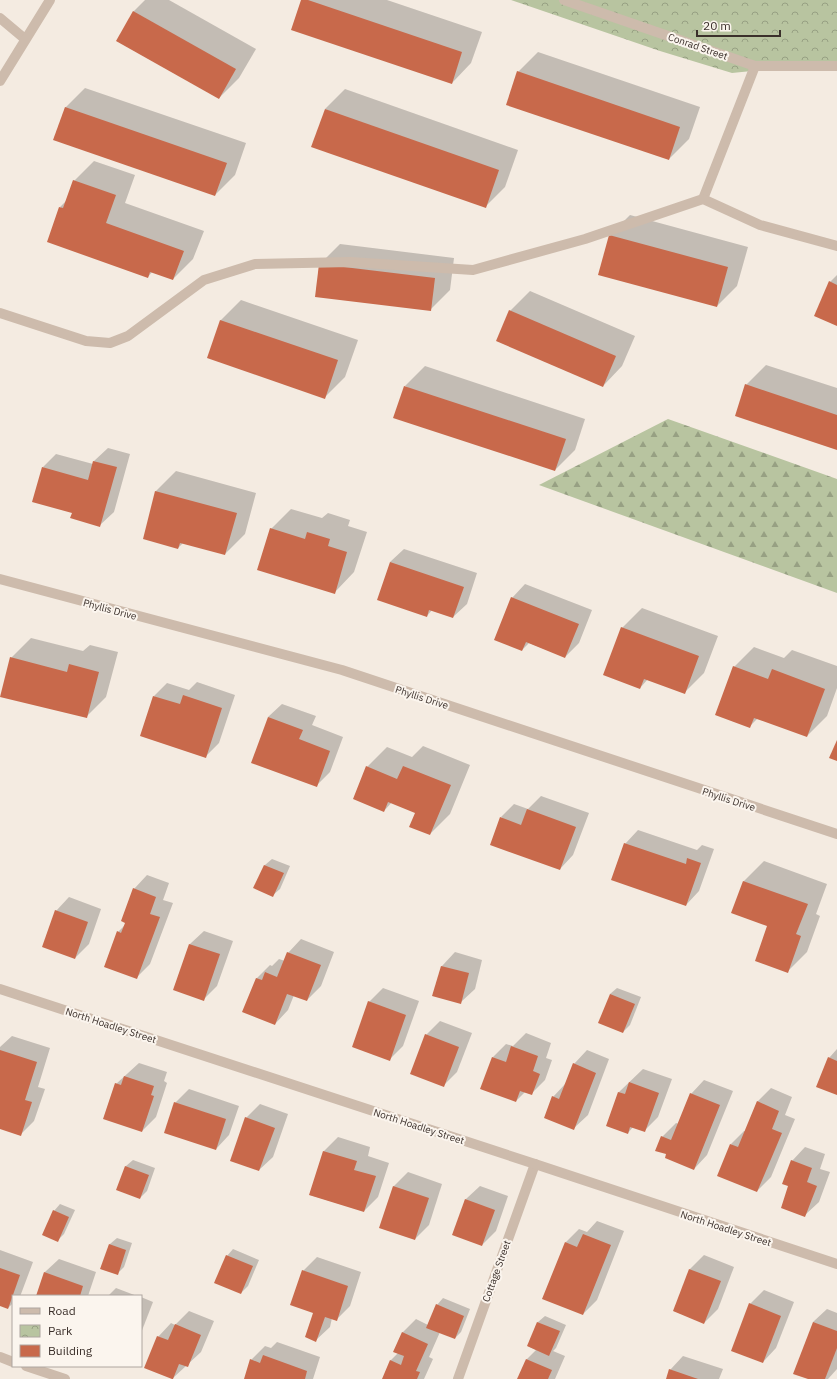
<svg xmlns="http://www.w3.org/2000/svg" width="837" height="1379" font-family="'IBM Plex Sans',sans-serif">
<defs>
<pattern id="forest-firs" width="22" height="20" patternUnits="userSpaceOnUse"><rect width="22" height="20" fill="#b8c4a0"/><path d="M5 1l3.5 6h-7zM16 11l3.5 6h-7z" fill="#97a083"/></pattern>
<pattern id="park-crowns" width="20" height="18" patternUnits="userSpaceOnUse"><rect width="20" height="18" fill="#b8c4a0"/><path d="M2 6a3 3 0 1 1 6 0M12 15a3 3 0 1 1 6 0" fill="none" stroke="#97a083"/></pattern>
</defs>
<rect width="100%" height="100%" fill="#f4ebe1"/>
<path fill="url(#forest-firs)" d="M668,419l169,60v114l-298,-108z"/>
<path fill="url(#park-crowns)" d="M511,0h326v62l-105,11 -72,-22z"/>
<g fill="#0003">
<path d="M145,0h24l87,49 -17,29 -20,20 -102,-57 17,-30z"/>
<path d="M302,0h85l95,32 -11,31 -19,20z"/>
<path d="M538,52l162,55 -11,32 -20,20 -151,-87z"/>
<path d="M85,88l161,55 -11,32 -20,20 -150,-87z"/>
<path d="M345,89l173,61 -13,37 -20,20 -160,-98z"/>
<path d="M94,161l41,14 -10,28 79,28 -11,28 -20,20 -21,-7 -4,5 -88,-70 7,-7 7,-19z"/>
<path d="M630,215l118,32 -11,39 -20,20 -107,-71z"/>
<path d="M340,244l114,14 -4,32 -20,20 -110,-46z"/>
<path d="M837,275v50l-7,-43z"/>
<path d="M530,291l105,45 -13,30 -19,20 -93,-75z"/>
<path d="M241,300l117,40 -13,37 -20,20 -116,-40 12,-37z"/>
<path d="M766,365l71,23v61l-91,-64z"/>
<path d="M425,366l160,53 -10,31 -20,20 -150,-84z"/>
<path d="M108,448l22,6 -16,58 -14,13 -27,-12 -30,-46 13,-13 37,10 1,-3z"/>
<path d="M176,471l80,22 -11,41 -20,20 -42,-11 -5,5 -34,-10 12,-47z"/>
<path d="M291,509l31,9 6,-5 22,7 -2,6 19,6 -13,40 -19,20 -64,-63z"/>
<path d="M404,549l73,24 -10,31 -14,13 -21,-7 -5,6 -37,-54z"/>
<path d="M525,584l67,26 -13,33 -14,14 -36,-14 -7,7 -10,-52z"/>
<path d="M642,608l76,28 -14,37 -20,20 -36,-14 -8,9 -18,-60z"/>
<path d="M31,638l52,13 7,-6 28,7 -12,45 -20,20 -75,-59z"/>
<path d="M754,647l30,11 8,-8 45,16v22l-10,28 -20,20 -49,-18 -9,9 -15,-60z"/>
<path d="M197,682l38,13 -16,48 -13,13 -52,-60 13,-13 22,7z"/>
<path d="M282,704l34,12 -4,9 31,12 -13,35 -14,14 -48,-69z"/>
<path d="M423,746l47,19 -20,49 -20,20 -14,-22 -24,-10 -8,9 -17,-44 20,-20 25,10z"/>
<path d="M541,796l48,17 -16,42 -13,14 -59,-52 13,-13 14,5z"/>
<path d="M638,830l59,20 5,-5 12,4 -15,42 -13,14 -61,-61z"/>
<path d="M272,859l18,7 -10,23 -7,6 -18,-7 10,-23z"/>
<path d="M764,861l63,23 -11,30 4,2 -13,36 -20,20 -18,-46 -36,-13 11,-32z"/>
<path d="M147,875l22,8 -6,17 10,3 -23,61 -14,14 -18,-46 8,-8 8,-35z"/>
<path d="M69,897l32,12 -12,35 -14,14 -19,-47z"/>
<path d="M204,931l29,10 -16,45 -14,14 -29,-11 16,-45z"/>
<path d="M301,939l33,13 -13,34 -14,14 -13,-5 -6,15 -13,14 -19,-45 14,-14 2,1 7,-7 6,2 3,-8z"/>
<path d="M455,952l27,8 -7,29 -14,13 -28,-7 9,-29z"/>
<path d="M383,988l36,13 -16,45 -14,14 -20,-58z"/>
<path d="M617,988l24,9 -11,28 -7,7 -13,-38z"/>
<path d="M440,1021l32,12 -15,39 -14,14 -17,-51z"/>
<path d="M526,1033l25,10 -5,15 6,2 -7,20 -14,14 -6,-2 -9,9 -23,-44 13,-13 7,2z"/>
<path d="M12,1036l38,12 -12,39 7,2 -11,32 -14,14 -20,-7v-81z"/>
<path d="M837,1049v45l-8,-36z"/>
<path d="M587,1050l22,9 -21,56 -14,13 -21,-31 13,-14 8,-19z"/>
<path d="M139,1063l28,9 -3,9 3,2 -11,34 -14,14 -26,-47z"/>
<path d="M643,1069l29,10 -14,38 -14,14 -11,-4 -5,6 -21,-8 12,-33z"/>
<path d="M704,1080l29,11 -26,64 -13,14 -27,-15 -5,-17 14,-14 3,1 12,-30z"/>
<path d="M771,1088l21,9 -7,18 10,4 -24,58 -14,14 -26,-47 13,-13h2l11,-29z"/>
<path d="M189,1089l50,17 -10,29 -13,14 -41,-46z"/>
<path d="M260,1104l28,10 -15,43 -14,13 -13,-52z"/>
<path d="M338,1137l32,10 -2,9 21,7 -11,34 -14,14 -54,-16 14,-44z"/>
<path d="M805,1147l20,7 -5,15 10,3 -11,30 -14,13 -15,-29 2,-25z"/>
<path d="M133,1160l22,8 -8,23 -7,7 -23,-9 9,-23z"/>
<path d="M408,1172l34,12 -13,41 -14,14 -34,-12 13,-41z"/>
<path d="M480,1186l28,10 -12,35 -14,14 -16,-46z"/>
<path d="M60,1204l15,6 -11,24 -6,6 -4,-29z"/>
<path d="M597,1221l27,10 -27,69 -14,14 -17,-72 13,-13 8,3z"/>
<path d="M117,1238l15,5 -8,24 -7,7 -15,-6 8,-24z"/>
<path d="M233,1249l26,11 -11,26 -7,7 -14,-37z"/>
<path d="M0,1250l33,12 -12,32 -1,2h-7v7l-5,5 -8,-3z"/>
<path d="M704,1255l30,12 -16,42 -14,14 -30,-12 16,-42z"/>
<path d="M317,1257l44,15 -11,34 -14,14 -4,-2 -2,9 -14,13 -2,-28 -11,-41z"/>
<path d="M59,1259l37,13 -8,24h-51l8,-24z"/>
<path d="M116,1288l21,8h-29z"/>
<path d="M764,1290l30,12 -18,46 -13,14 -13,-58z"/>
<path d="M141,1297l12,5 -12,31z"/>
<path d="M443,1298l27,11 -9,23 -6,6 -15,-6 -11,25 4,2 -9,20h-41l8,-19 7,-7 4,-20 14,-14 12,6 9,-20z"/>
<path d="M827,1309l10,4v56l-9,10h-18l3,-57z"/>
<path d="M189,1311l25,10 -13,31 -28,26 -15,-41 13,-14 4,2z"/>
<path d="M545,1316l21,9 -10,23 -3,3 12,5 -10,23h-37l9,-20 9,-9 -8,-4 10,-24z"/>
<path d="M277,1342l43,15 -7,22h-67l5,-19 14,-14 6,2z"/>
<path d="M683,1356l40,13 -4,10h-52l3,-9z"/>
</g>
<g fill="#c8694b">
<path d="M301,0h7l154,52 -10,32 -161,-54z"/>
<path d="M133,11l103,58 -17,30 -103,-58z"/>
<path d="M517,71l163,56 -11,33 -163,-55z"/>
<path d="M65,107l162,56 -12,33 -162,-56z"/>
<path d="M325,109l174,61 -13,38 -175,-61z"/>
<path d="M73,180l43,15 -10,28 78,28 -11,29 -23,-8 -2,6 -101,-36 12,-35 4,1z"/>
<path d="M609,235l119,32 -11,40 -119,-32z"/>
<path d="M319,264l116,14 -4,33 -116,-14z"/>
<path d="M829,281l8,4v41l-23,-10z"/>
<path d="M509,310l107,46 -13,31 -107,-46z"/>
<path d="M220,320l118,40 -13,39 -118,-41z"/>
<path d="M745,384l92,31v35l-102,-34z"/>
<path d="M404,386l162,53 -11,32 -162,-53z"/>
<path d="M93,461l24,6 -17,60 -30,-9 2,-5 -40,-11 10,-35 46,13z"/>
<path d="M155,491l82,22 -12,42 -45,-12 -2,6 -35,-10z"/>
<path d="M270,528l35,11 2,-7 23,7 -2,7 19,6 -12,42 -78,-24z"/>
<path d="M390,562l74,25 -11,31 -24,-8 -2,7 -50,-17z"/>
<path d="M511,597l68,27 -14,34 -39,-16 -4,9 -28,-11z"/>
<path d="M621,627l78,29 -14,38 -41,-15 -4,10 -37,-14z"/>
<path d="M10,657l57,15 2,-8 30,8 -12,46 -87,-21z"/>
<path d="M733,666l35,13 4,-10 53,20 -18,48 -53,-19 -4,10 -35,-13z"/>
<path d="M183,695l39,13 -16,50 -66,-22 13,-40 27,8z"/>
<path d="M268,717l35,13 -4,9 31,12 -13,36 -66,-24z"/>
<path d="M837,740v21l-8,-3z"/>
<path d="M366,766l31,13 6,-13 48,19 -21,50 -21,-8 6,-14 -27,-11 -4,10 -31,-13z"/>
<path d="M527,809l49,18 -16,43 -70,-25 10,-28 21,8z"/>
<path d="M624,843l62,21 1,-6 14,5 -15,43 -75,-26z"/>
<path d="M264,865l20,8 -11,24 -20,-9z"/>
<path d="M743,881l65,23 -12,30 5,2 -13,37 -33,-12 12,-35 -36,-13z"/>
<path d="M133,888l23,9 -6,17 10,3 -23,62 -33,-12 13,-36 4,2 4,-10 -4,-2z"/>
<path d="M55,910l33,12 -13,37 -33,-12z"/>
<path d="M189,944l31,10 -16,47 -31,-11z"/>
<path d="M287,952l34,13 -14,36 -20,-7 -12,31 -33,-13 14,-34 6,2 3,-8 12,5z"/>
<path d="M441,966l28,7 -8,31 -29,-8z"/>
<path d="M610,994l25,10 -12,29 -25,-10z"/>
<path d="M368,1001l38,14 -16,46 -38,-14z"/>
<path d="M425,1034l34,13 -15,40 -34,-13z"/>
<path d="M511,1046l27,10 -5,15 7,3 -8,21 -12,-4 -4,11 -36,-13 12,-32 14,5z"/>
<path d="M0,1050l37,12 -12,38 7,2 -11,34 -21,-7z"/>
<path d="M828,1057l9,4v34l-21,-8z"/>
<path d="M573,1063l23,10 -22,57 -30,-12 8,-22 7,3z"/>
<path d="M124,1076l30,10 -3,9 3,1 -12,36 -39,-13 12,-36 6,2z"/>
<path d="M629,1082l30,11 -14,39 -15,-5 -2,7 -22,-8 12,-34 7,2z"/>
<path d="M690,1093l30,12 -26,65 -29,-12 1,-4 -11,-3 6,-15 10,4z"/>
<path d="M757,1101l22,10 -7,18 10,4 -25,59 -40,-16 13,-32 8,3z"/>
<path d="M174,1102l52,17 -10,31 -52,-17z"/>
<path d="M245,1117l30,11 -16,43 -29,-10z"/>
<path d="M323,1151l34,10 -3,9 22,6 -12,36 -55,-17z"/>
<path d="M791,1160l21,8 -5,14 10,4 -12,31 -24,-9 7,-22 -6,-2z"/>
<path d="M125,1166l24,9 -9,24 -24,-9z"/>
<path d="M393,1186l36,12 -14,42 -36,-12z"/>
<path d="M465,1199l30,11 -13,36 -30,-11z"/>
<path d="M53,1210l16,7 -11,25 -16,-7z"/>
<path d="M583,1234l28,11 -28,70 -41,-16 23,-57 12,5z"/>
<path d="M109,1244l17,6 -8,25 -18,-6z"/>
<path d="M226,1255l27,11 -12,28 -27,-11z"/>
<path d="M0,1268l20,7 -12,34 -8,-3z"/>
<path d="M689,1269l32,12 -17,43 -31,-13z"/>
<path d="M302,1270l46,16 -11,35 -12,-4 -9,25 -11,-5 8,-24 -23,-8z"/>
<path d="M44,1272l39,14 -3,10h-44z"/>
<path d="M749,1303l32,13 -18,47 -32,-12z"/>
<path d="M436,1304l28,12 -9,23 -29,-11z"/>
<path d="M537,1322l23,9 -11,25 -22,-10z"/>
<path d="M813,1322l24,9v17l-12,31h-17l-15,-5z"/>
<path d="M175,1324l26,11 -13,32 -9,-3 -6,15h-1l-28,-11 13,-32 11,4z"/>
<path d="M402,1332l26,12 -12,27 4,1 -3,7h-35l8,-19 11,5 3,-9 -11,-4z"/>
<path d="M263,1355l44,16 -2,8h-61l6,-20 10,4z"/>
<path d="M526,1359l26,11 -4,9h-31z"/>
<path d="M669,1369l29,10h-32z"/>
</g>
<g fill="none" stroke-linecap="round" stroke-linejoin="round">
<g stroke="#cdbbac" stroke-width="10">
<path d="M703,199l52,-133"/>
<path d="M0,313l86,28 24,2 18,-7 76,-56 51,-16 95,-2 123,8 112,-31 118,-40 57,26 77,21"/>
</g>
<g stroke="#cdbbac" stroke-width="10">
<path d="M564,0l191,66h82"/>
<path d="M0,18l25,21"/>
<path d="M0,579l342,91 495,164"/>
<path d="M0,1357l13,5"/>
<path d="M26,1366l39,13"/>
<path d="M458,1379l77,-215"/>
</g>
<g stroke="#cdbbac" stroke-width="10">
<path d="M0,81l50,-81"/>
<path d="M0,989l535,175 302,100"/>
</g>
</g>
<g text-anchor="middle" stroke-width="4" stroke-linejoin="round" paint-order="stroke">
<g font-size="10" fill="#3b302b" stroke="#fbf5ee">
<text transform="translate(698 46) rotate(19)" y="4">Conrad Street</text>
<text transform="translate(110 609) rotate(15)" y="4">Phyllis Drive</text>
<text transform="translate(422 697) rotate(18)" y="4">Phyllis Drive</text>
<text transform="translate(729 799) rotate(18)" y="4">Phyllis Drive</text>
<text transform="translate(111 1025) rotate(18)" y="4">North Hoadley Street</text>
<text transform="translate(419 1126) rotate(18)" y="4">North Hoadley Street</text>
<text transform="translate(726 1228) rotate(18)" y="4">North Hoadley Street</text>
<text transform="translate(496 1271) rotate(-70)" y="4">Cottage Street</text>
</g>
</g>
<rect x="12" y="1295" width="130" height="72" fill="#fbf5ee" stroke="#aea6a0"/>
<rect x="20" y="1308" width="20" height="6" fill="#cdbbac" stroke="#aea6a0"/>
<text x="48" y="1315" font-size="12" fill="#3b302b">Road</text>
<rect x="20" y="1325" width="20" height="12" fill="url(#park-crowns)" stroke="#aea6a0"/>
<text x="48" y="1335" font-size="12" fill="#3b302b">Park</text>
<rect x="20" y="1345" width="20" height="12" fill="#c8694b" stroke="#aea6a0"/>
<text x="48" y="1355" font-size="12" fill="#3b302b">Building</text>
<path d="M697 30v6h83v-6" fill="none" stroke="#3b302b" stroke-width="2"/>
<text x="703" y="30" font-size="12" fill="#3b302b" stroke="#fbf5ee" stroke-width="3" paint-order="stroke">20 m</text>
</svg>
